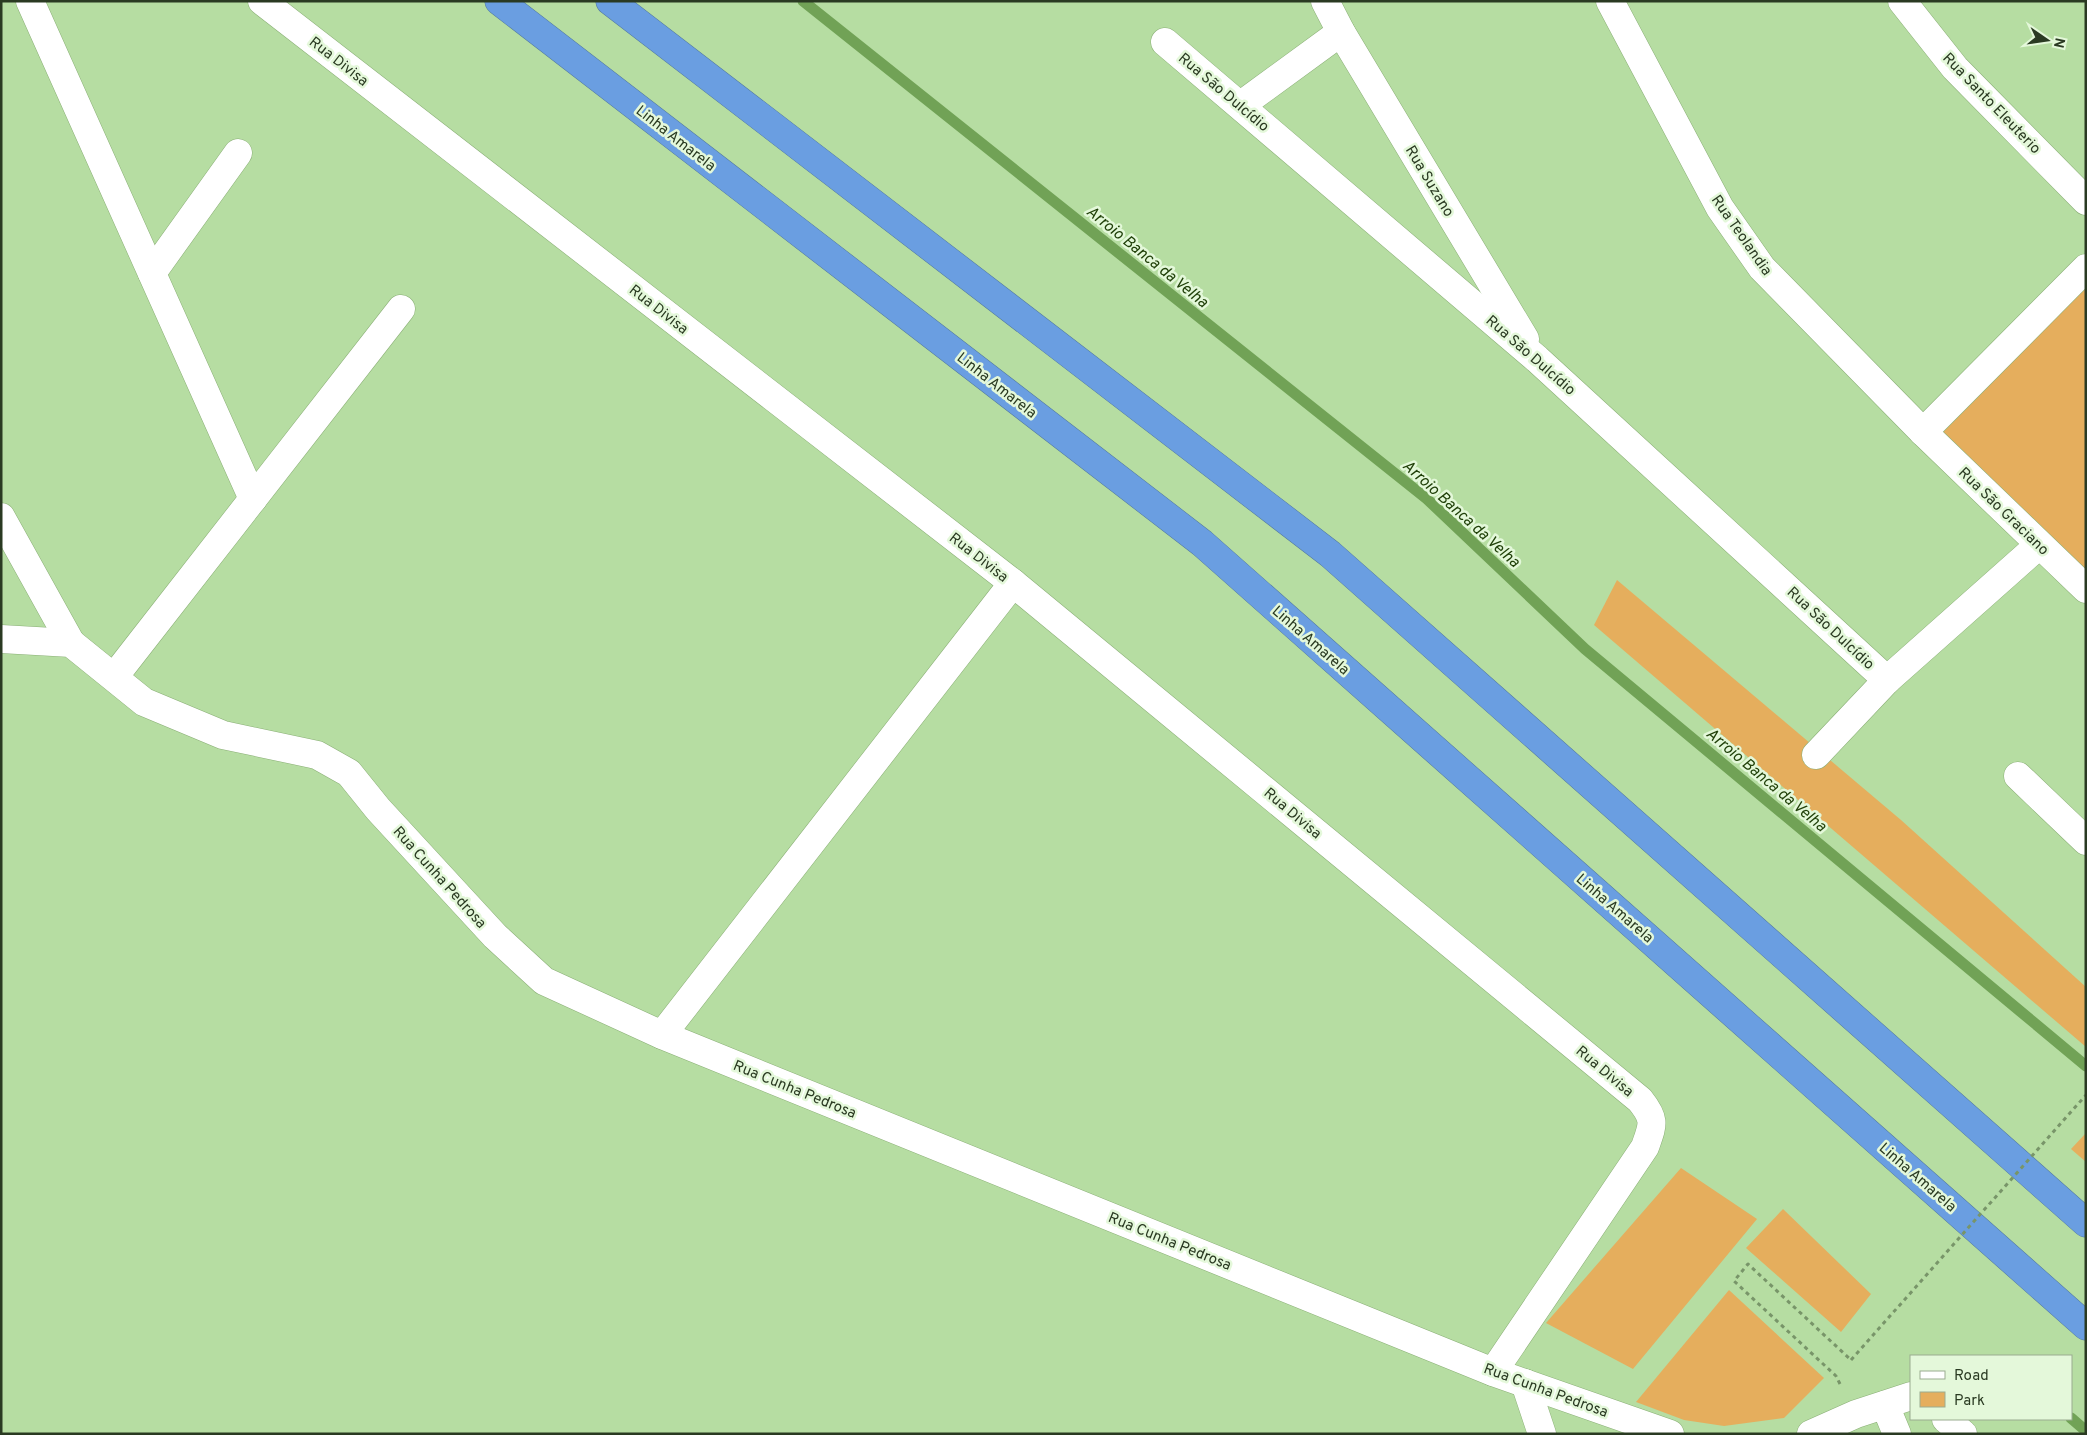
<svg xmlns="http://www.w3.org/2000/svg" width="2087" height="1435" font-family="Overpass,sans-serif">
<rect width="100%" height="100%" fill="#b6dda2"/>
<g fill="#e5ae5d">
<path d="M2086,278v305l-163,-151z"/>
<path d="M1617,580l284,240 185,167v60l-492,-422z"/>
<path d="M2086,1133v29l-15,-13z"/>
<path d="M1681,1168l76,51 -124,150 -87,-46z"/>
<path d="M1783,1209l88,85 -30,38 -95,-84z"/>
<path d="M1729,1290l95,88 -40,40 -60,8 -40,-6 -48,-18z"/>
</g>
<g fill="none" stroke-linecap="round" stroke-linejoin="round">
<g stroke="#71a256" stroke-width="11">
<path d="M803,1l624,498 158,150 501,417"/>
<path d="M2071,1418l15,13"/>
</g>
<g stroke="#8aaf76" stroke-width="29">
<g id="minor">
<path d="M30,1l223,498"/>
<path d="M262,1l751,582 627,517c16,20 13,24 5,47l-152,225"/>
<path d="M1325,1l16,31 184,307"/>
<path d="M1610,1l110,207 42,60 161,164 163,157"/>
<path d="M1902,1l53,67 131,133"/>
<path d="M1165,42l372,317 350,321"/>
<path d="M1241,105l100,-73"/>
<path d="M152,273l86,-120"/>
<path d="M1923,432l163,-164"/>
<path d="M1,517l70,126"/>
<path d="M1,639l70,4 73,59 79,33 94,20 32,18 29,36 117,127 49,45 118,54 831,337 177,62"/>
<path d="M114,677l287,-368"/>
<path d="M1816,755l71,-75 152,-135"/>
<path d="M2018,776l68,65"/>
<path d="M662,1035l351,-452"/>
<path d="M1525,1383l17,51"/>
<path d="M1885,1405l12,29"/>
<path d="M1946,1419l17,15"/>
<path d="M1811,1434l45,-20 55,-18"/>
</g>
</g>
<g stroke="#547b9e" stroke-width="29">
<g id="highway">
<path d="M499,1l703,542 884,783"/>
<path d="M610,1l720,553 756,669"/>
</g>
</g>
<path stroke="#789569" stroke-width="3" stroke-dasharray="4 4" stroke-linecap="butt" d="M1840,1384l-4,-8 -102,-95 14,-17 103,96"/>
<use href="#minor" stroke="#fff" stroke-width="28"/>
<use href="#highway" stroke="#6a9ee1" stroke-width="28"/>
<path stroke="#789569" stroke-width="3" stroke-dasharray="4 4" stroke-linecap="butt" d="M1851,1360l235,-265"/>
</g>
<g text-anchor="middle" stroke-width="5" stroke-linejoin="round" paint-order="stroke">
<g font-size="15" fill="#2a3a22" stroke="#e4f8da">
<text transform="translate(339 61) rotate(38)" y="5">Rua Divisa</text>
<text transform="translate(1224 92) rotate(40)" y="5">Rua São Dulcídio</text>
<text transform="translate(1992 103) rotate(46)" y="5">Rua Santo Eleuterio</text>
<text transform="translate(676 138) rotate(38)" y="5">Linha Amarela</text>
<text transform="translate(1430 181) rotate(59)" y="5">Rua Suzano</text>
<text transform="translate(1742 235) rotate(55)" y="5">Rua Teolandia</text>
<text transform="translate(659 309) rotate(38)" y="5">Rua Divisa</text>
<text transform="translate(1531 355) rotate(41)" y="5">Rua São Dulcídio</text>
<text transform="translate(997 385) rotate(38)" y="5">Linha Amarela</text>
<text transform="translate(2004 511) rotate(44)" y="5">Rua São Graciano</text>
<text transform="translate(979 557) rotate(38)" y="5">Rua Divisa</text>
<text transform="translate(1831 628) rotate(43)" y="5">Rua São Dulcídio</text>
<text transform="translate(1311 640) rotate(41)" y="5">Linha Amarela</text>
<text transform="translate(1293 813) rotate(40)" y="5">Rua Divisa</text>
<text transform="translate(440 877) rotate(48)" y="5">Rua Cunha Pedrosa</text>
<text transform="translate(1615 908) rotate(41)" y="5">Linha Amarela</text>
<text transform="translate(1605 1071) rotate(40)" y="5">Rua Divisa</text>
<text transform="translate(795 1089) rotate(22)" y="5">Rua Cunha Pedrosa</text>
<text transform="translate(1918 1177) rotate(41)" y="5">Linha Amarela</text>
<text transform="translate(1170 1241) rotate(22)" y="5">Rua Cunha Pedrosa</text>
<text transform="translate(1546 1390) rotate(20)" y="5">Rua Cunha Pedrosa</text>
</g>
<g font-size="16" font-style="italic" fill="#21410a" stroke="#e4f8da">
<text transform="translate(1148 256) rotate(39)" y="6">Arroio Banca da Velha</text>
<text transform="translate(1462 513) rotate(42)" y="6">Arroio Banca da Velha</text>
<text transform="translate(1767 779) rotate(40)" y="6">Arroio Banca da Velha</text>
</g>
</g>
<rect width="2087" height="1435" fill="none" stroke="#2a3a22" stroke-width="5"/>
<rect x="1910" y="1355" width="162" height="65" fill="#e4f8da" stroke="#9aac90"/>
<rect x="1920" y="1371" width="25" height="8" fill="#ffffff" stroke="#9aac90"/>
<text x="1954" y="1380" font-size="15" fill="#2a3a22">Road</text>
<rect x="1920" y="1392" width="25" height="15" fill="#e5ae5d" stroke="#9aac90"/>
<text x="1954" y="1405" font-size="15" fill="#2a3a22">Park</text>
<g transform="translate(2047 40) rotate(103)" stroke="#e4f8da" stroke-width="4" paint-order="stroke">
<path d="M0-4L9 19L0 12L-9 19Z" fill="#2a3a22"/>
<text y="-8" font-size="14" font-weight="bold" text-anchor="middle" fill="#2a3a22">N</text>
</g>
</svg>
